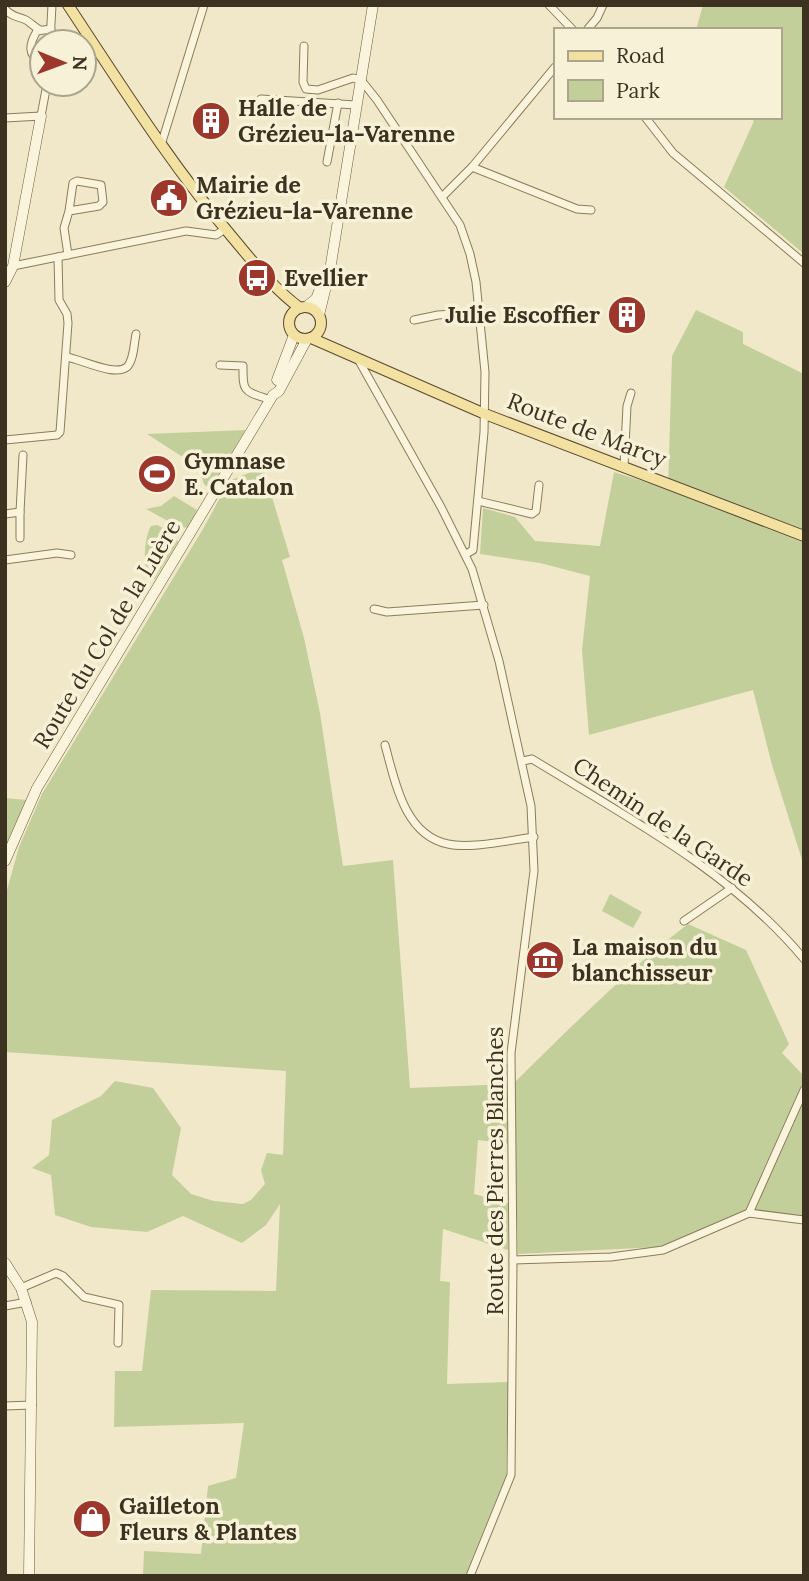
<svg xmlns="http://www.w3.org/2000/svg" width="809" height="1581" font-family="Lora,serif">
<rect width="100%" height="100%" fill="#f0e8c8"/>
<g fill="#c3cf9b">
<path d="M703,5h101v249l-80,-67 30,-66 -7,-4h32v-87h-83z"/>
<path d="M696,310l47,22v12l61,30v492l-32,-101 -19,-75 -164,45 -7,-85 8,-74 -50,-13 -60,-9 3,-46 32,9 20,24 65,5 14,-74 54,17 4,-133z"/>
<path d="M246,430l-36,59 -6,-5 -8,-24 -4,3 -45,-29z"/>
<path d="M263,467l27,90 -8,3 22,78 16,75 23,153 50,-6 17,228 103,-4c57,-56 112,-112 175,-160l58,26 43,94 -7,9 22,23v142l-54,-8 -91,37 -141,7 -3,-109 -37,-5 -4,54 34,9v47l-65,-21 -3,52 10,1 -3,102 61,-2 -2,93 -41,101h-322l1,-25 57,3 7,-68 28,-8 8,-55 -130,4 1,-56h27l9,-81 125,1 4,-87 -14,21 -24,18 -59,-27 -36,16 -56,-5 -36,-12 -4,-40 -19,-7 17,-13 3,-35 49,-24 14,-15 38,7 28,40 -9,47 19,19 23,7 29,3 8,-4 14,-16 -4,-14 6,-17 16,2 3,-84 -281,-19v-155l14,-50 23,-53 161,-265 26,-48z"/>
<path d="M174,496l23,14 -9,18 -11,-2 -31,-17 15,-3z"/>
<path d="M157,525l16,8 5,9 -23,37 -5,1c-8,-12 -6,-42 1,-54z"/>
<path d="M5,798l22,2 -22,50z"/>
<path d="M610,894l32,18 -9,16 -31,-17z"/>
</g>
<g fill="none" stroke-linecap="round" stroke-linejoin="round">
<g stroke="#8c7b5c" stroke-width="9">
<g id="street">
<path d="M549,5l24,25"/>
<path d="M5,9c7,8 12,7 21,11 5,3 8,7 14,10"/>
<path d="M587,30l10,-12 6,-13"/>
<path d="M50,42l2,-37"/>
<path d="M304,46l-1,36 3,7 12,1 35,-12 8,2 16,20 83,125 10,29 6,28 9,90 -1,60 -11,118 -7,4"/>
<path d="M42,62c-15,-6 -13,-18 -5,-31l14,-2"/>
<path d="M261,99l95,6"/>
<path d="M645,117l28,36 131,110"/>
<path d="M5,118l36,-2 6,-32"/>
<path d="M161,145l43,-140"/>
<path d="M327,162l11,-59"/>
<path d="M472,167l105,42 14,1"/>
<path d="M442,197l30,-30 83,-100"/>
<path d="M68,255l-4,-27 5,-17 30,-5 4,-4 -2,-17 -24,-4 -4,2 -4,28"/>
<path d="M13,266l173,-35 30,4 9,-6"/>
<path d="M414,320l24,-5 43,-3"/>
<path d="M66,357c15,2 48,20 61,10 7,-7 7,-24 9,-33"/>
<path d="M358,359l83,148 31,62 27,92 32,145 3,65 -23,182 2,207 -2,215 -41,101"/>
<path d="M220,365l23,1c0,23 -1,25 22,32"/>
<path d="M5,440l52,-5 3,-3 8,-109 -1,-9 -8,-14 -1,-43"/>
<path d="M624,466l3,-60 4,-13"/>
<path d="M478,501l54,13 4,-3 3,-26"/>
<path d="M20,512l3,-57"/>
<path d="M5,514l15,-2v26"/>
<path d="M5,560l52,-7 14,2"/>
<path d="M374,609l13,3 97,-7"/>
<path d="M385,745c10,36 19,90 63,99 22,5 63,-4 86,-7"/>
<path d="M523,761l9,-2c95,58 200,113 272,200"/>
<path d="M684,921l48,-33"/>
<path d="M749,1213l55,-123"/>
<path d="M513,1260l98,-3 52,-7 86,-37 55,7"/>
<path d="M21,1288l35,-15 7,3 21,21 35,8 -1,38"/>
<path d="M5,1306l22,-4"/>
<path d="M5,1406l27,-1"/>
</g>
</g>
<g stroke="#6e5c3f" stroke-width="11">
<g id="secondary">
<path d="M5,282l8,-16 28,-150"/>
<path d="M306,307l10,-8 6,-15"/>
<path d="M319,315l11,-45 43,-265"/>
<path d="M277,380l17,-45"/>
<path d="M5,861l32,-73 236,-393 6,-4 28,-52"/>
<path d="M5,1263l16,25 11,34 -3,254"/>
</g>
</g>
<g stroke="#5a4830" stroke-width="12">
<g id="primary">
<path d="M68,5c53,80 103,160 165,233 21,25 41,51 67,70"/>
<circle cx="305" cy="323" r="16"/>
<path d="M311,338l174,76 319,122"/>
</g>
</g>
<use href="#street" stroke="#faf4dc" stroke-width="7"/>
<use href="#secondary" stroke="#faf4dc" stroke-width="10"/>
<use href="#primary" stroke="#f2e1a0" stroke-width="10"/>
</g>
<defs>
<g id="building-disc" transform="scale(2.0125)"><circle r="9.5" fill="#9d362b" stroke="#f7f1d8"/><path d="M-4-6H4V6H1V3H-1V6H-4ZM-2.5-4.3h1.7v1.8h-1.7ZM.8-4.3h1.7v1.8H.8ZM-2.5-1h1.7V.8h-1.7ZM.8-1h1.7V.8H.8Z" fill="#fff"/></g>
<g id="civic-disc" transform="scale(2.0125)"><circle r="9.5" fill="#9d362b" stroke="#f7f1d8"/><path d="M-.6-6.5H3V-4.5H.6V-3L4-1V1h2V6H-6V1h2V-1L-.6-3ZM-1.2 2.5V6h2.4V2.5Z" fill="#fff"/></g>
<g id="bus-disc" transform="scale(2.0125)"><circle r="9.5" fill="#9d362b" stroke="#f7f1d8"/><path d="M-5-6H5V4H4V6H2V4H-2V6H-4V4H-5ZM-3.5-4V0h7V-4ZM-3.5 1.2v1.5H-2V1.2ZM2 1.2v1.5H3.5V1.2Z" fill="#fff"/></g>
<g id="stadium-disc" transform="scale(2.0125)"><circle r="9.5" fill="#9d362b" stroke="#f7f1d8"/><path d="M0-5a6.5 5 0 1 0 0 10a6.5 5 0 1 0 0-10ZM-3.5-1.8h7v3.6h-7Z" fill="#fff"/></g>
<g id="museum-disc" transform="scale(2.0125)"><circle r="9.5" fill="#9d362b" stroke="#f7f1d8"/><path d="M0-6L6-3V-2H-6V-3ZM-5-1h2V3h-2ZM-1-1h2V3h-2ZM3-1h2V3H3ZM-6 4H6V6H-6Z" fill="#fff"/></g>
<g id="shop-disc" transform="scale(2.0125)"><circle r="9.5" fill="#9d362b" stroke="#f7f1d8"/><path d="M-5-2.5h2.3a2.7 3.5 0 0 1 5.4 0H5L5.5 6h-11ZM-1.5-2.5h3a1.5 2.3 0 0 0-3 0Z" fill="#fff"/></g>
</defs>
<g fill-rule="evenodd">
<use href="#building-disc" x="211" y="121"/>
<use href="#civic-disc" x="169" y="198"/>
<use href="#bus-disc" x="257" y="278"/>
<use href="#building-disc" x="627" y="315"/>
<use href="#stadium-disc" x="157" y="474"/>
<use href="#museum-disc" x="545" y="960"/>
<use href="#shop-disc" x="92" y="1519"/>
</g>
<g text-anchor="middle" stroke-width="7" stroke-linejoin="round" paint-order="stroke">
<g font-size="23" font-weight="bold" fill="#3d3120" stroke="#f7f1d8" text-anchor="start">
<text x="238" y="116">Halle de<tspan x="238" dy="26">Grézieu-la-Varenne</tspan></text>
<text x="196" y="193">Mairie de<tspan x="196" dy="26">Grézieu-la-Varenne</tspan></text>
<text x="284" y="286">Evellier</text>
<text x="600" y="323" text-anchor="end">Julie Escoffier</text>
<text x="184" y="469">Gymnase<tspan x="184" dy="26">E. Catalon</tspan></text>
<text x="572" y="955">La maison du<tspan x="572" dy="26">blanchisseur</tspan></text>
<text x="119" y="1514">Gailleton<tspan x="119" dy="26">Fleurs &amp; Plantes</tspan></text>
</g>
<g font-size="23" fill="#3d3120" stroke="#f7f1d8">
<text transform="translate(587 430) rotate(21)" y="8">Route de Marcy</text>
<text transform="translate(107 634) rotate(-59)" y="8">Route du Col de la Luère</text>
<text transform="translate(663 822) rotate(34)" y="8">Chemin de la Garde</text>
<text transform="translate(495 1171) rotate(-90)" y="8">Route des Pierres Blanches</text>
</g>
</g>
<rect width="809" height="1581" fill="none" stroke="#3d3120" stroke-width="14"/>
<rect x="554" y="28" width="228" height="91" fill="#f7f1d8" stroke="#ada48e" stroke-width="2"/>
<rect x="568" y="51" width="35" height="10" fill="#f2e1a0" stroke="#ada48e" stroke-width="2"/>
<text x="616" y="63" font-size="21" fill="#3d3120">Road</text>
<rect x="568" y="80" width="35" height="21" fill="#c3cf9b" stroke="#ada48e" stroke-width="2"/>
<text x="616" y="98" font-size="21" fill="#3d3120">Park</text>
<g transform="translate(63 63) rotate(91)"><circle r="33" fill="#f7f1d8" stroke="#ada48e" stroke-width="2"/>
<path d="M0-5L12 26L0 18L-12 26Z" fill="#9d362b"/>
<text y="-10" font-size="19" font-weight="bold" text-anchor="middle" fill="#3d3120">N</text>
</g>
</svg>
